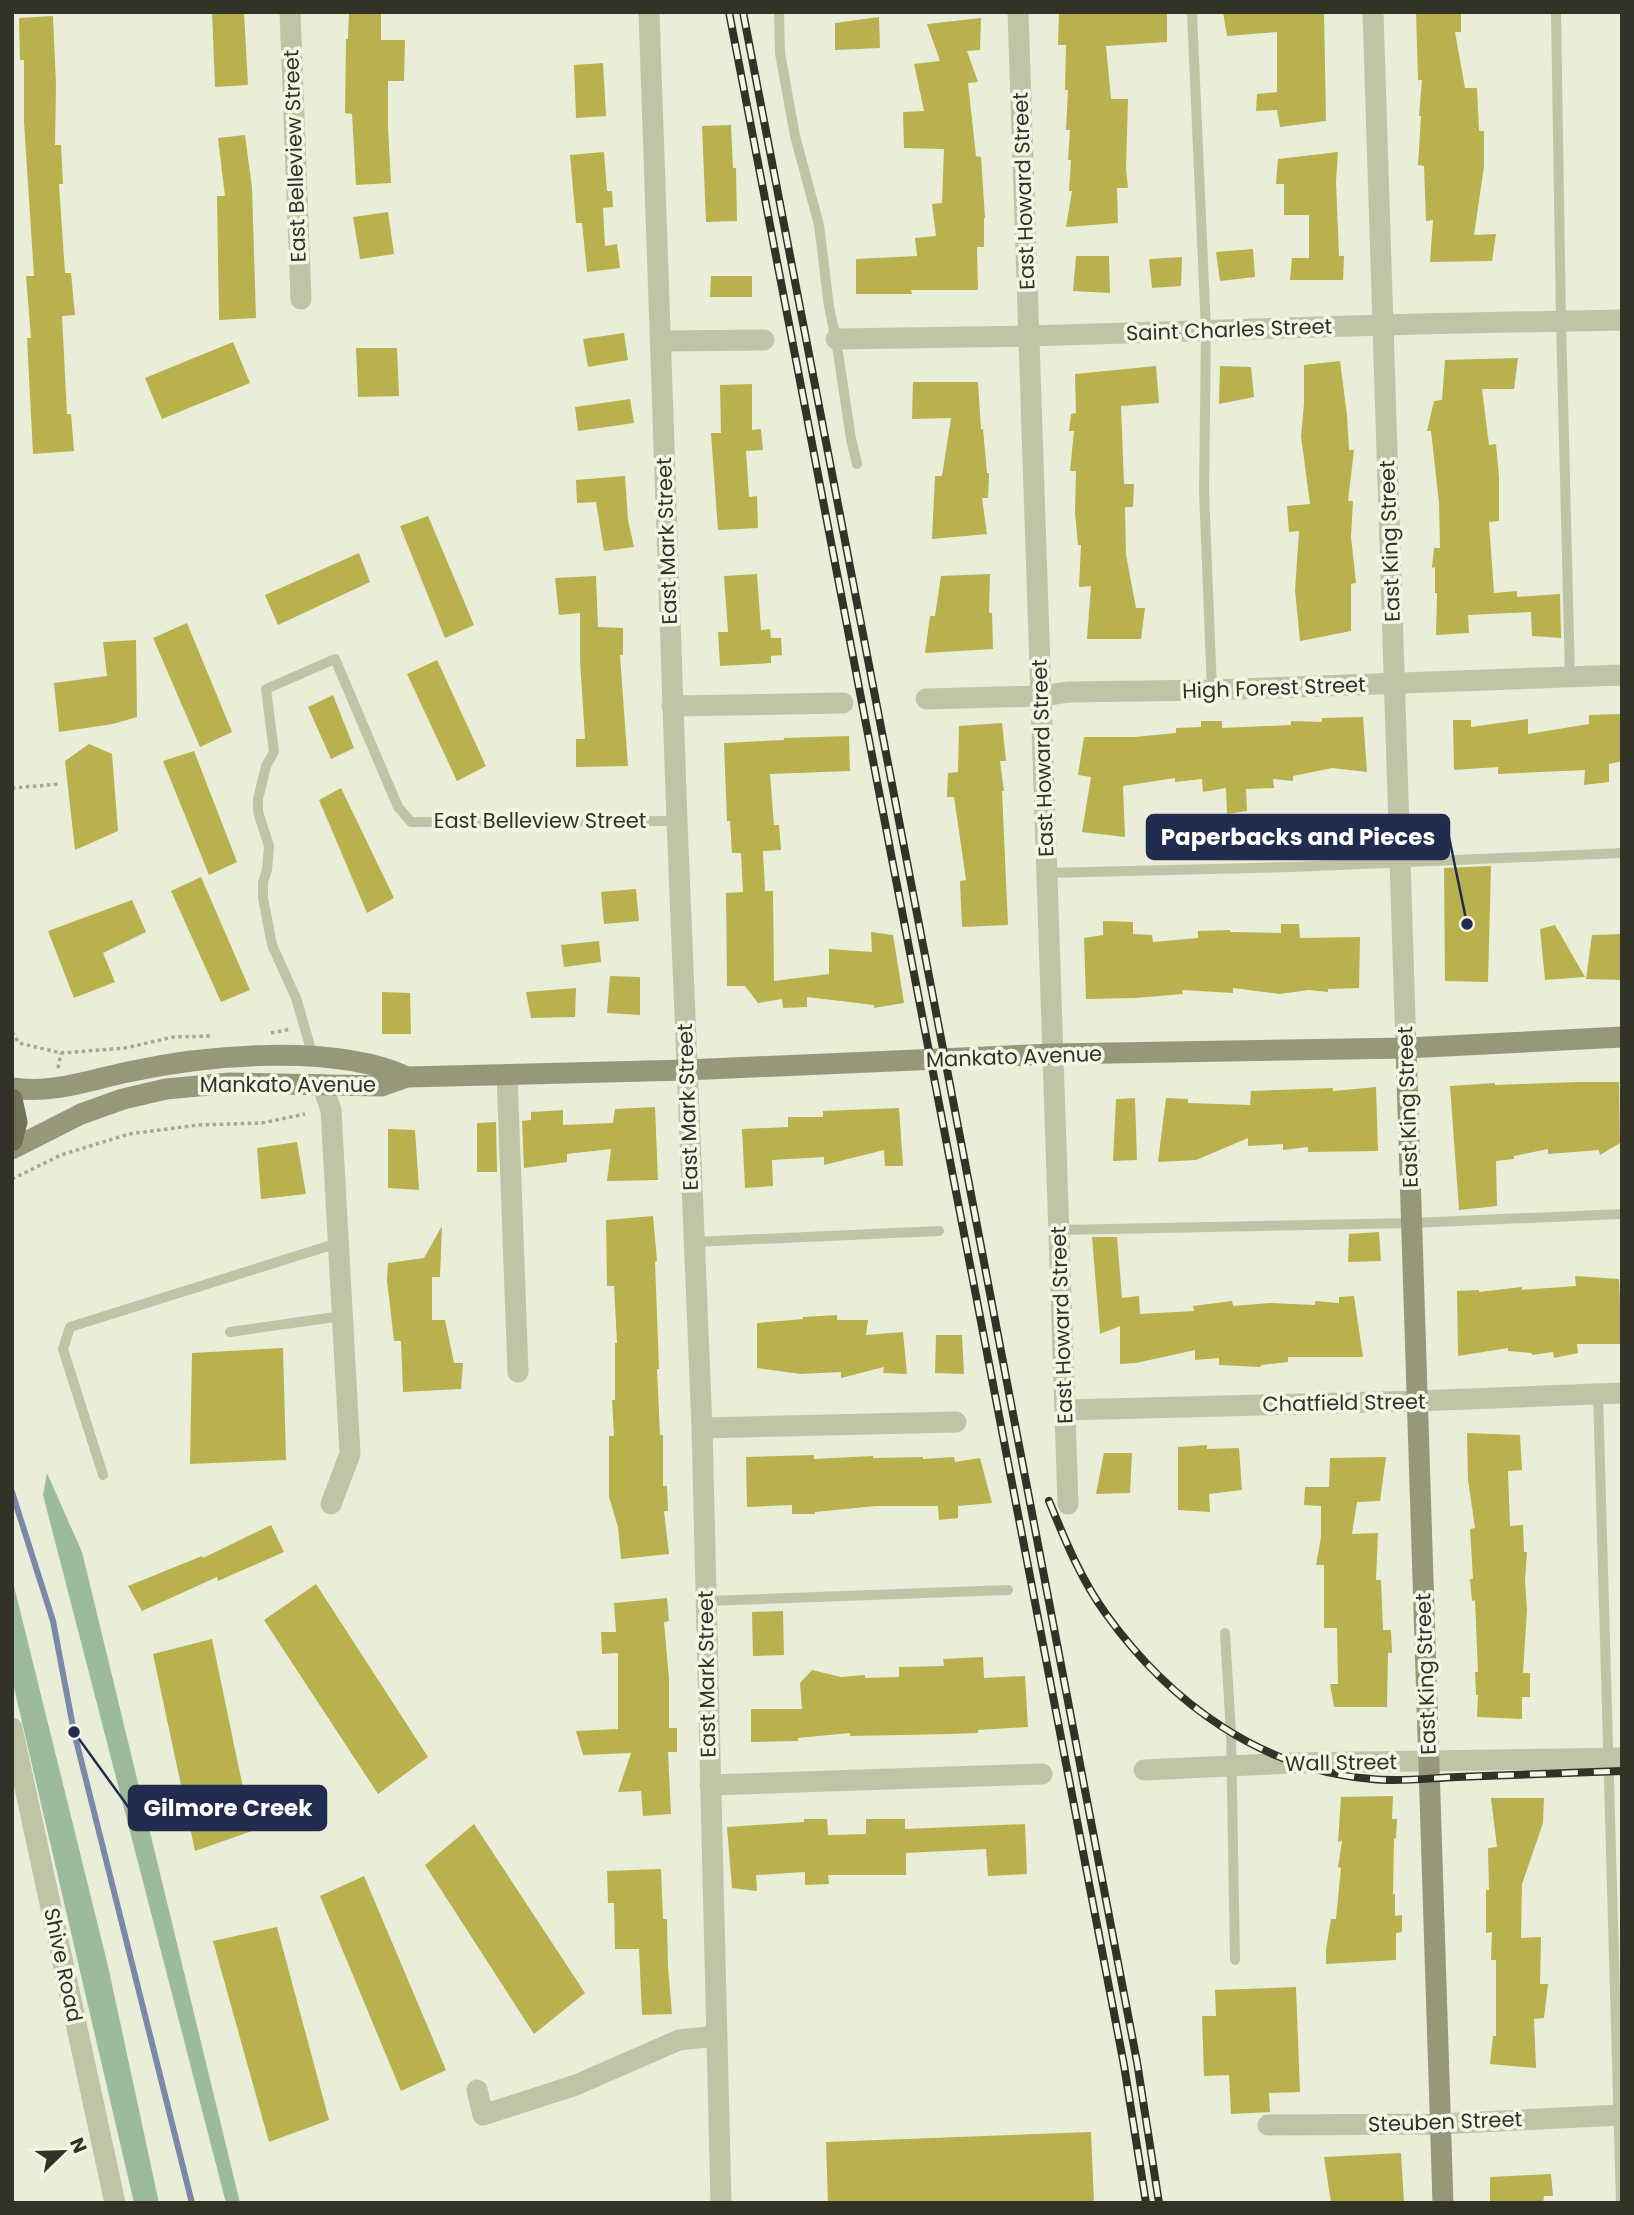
<svg xmlns="http://www.w3.org/2000/svg" width="1634" height="2215" font-family="Poppins,sans-serif">
<rect width="100%" height="100%" fill="#eaeed9"/>
<g fill="#9bbb9c">
<path d="M47,1473l35,79 158,651h-14l-183,-708z"/>
<path d="M12,1578l96,388 51,237h-25l-122,-524z"/>
</g>
<g fill="none" stroke-linecap="round" stroke-linejoin="round">
<path stroke="#7b88a8" stroke-width="6" d="M12,1492l41,129 21,111 118,471"/>
</g>
<g fill="#b8b14d">
<path d="M212,12h32l4,73 -33,2z"/>
<path d="M349,12h32v28h24l-1,41h-16v47l3,55 -35,2 -4,-71 -7,-1 1,-74h2z"/>
<path d="M1059,12h108v30l-61,4 5,53h17l-2,70 2,19h-11l1,35 -52,4 6,-36h-3l2,-31h-3l2,-30h-4l2,-40h-3l1,-45h-8z"/>
<path d="M1223,12h101l2,109 -46,6 -3,-17 -21,1 1,-17 20,-2v-60l-50,4z"/>
<path d="M1416,12h45v20h-6l10,56h12l2,43h5v35l-10,69 22,-1 -4,27 -62,1 3,-42 -7,1 -2,-55 -6,-1 3,-49h-2l3,-36h-4z"/>
<path d="M53,16l3,69 -1,60h6l2,39h-4l6,89h6l4,42 -13,1 5,98h4l3,37 -41,3 -6,-116h4l-5,-62h8l-10,-154v-62h-4l-1,-42z"/>
<path d="M879,17l1,31 -45,2v-27z"/>
<path d="M981,18l-1,32 -13,1 11,31 -10,1 8,73 5,1 4,61h-1v29h-7l1,43h-67l1,4h-56v-35l61,-3 -2,-18 21,-2 -4,-32 10,-1 2,-54 -40,-1 -1,-36 21,-1 -10,-47 26,-3 -13,-37z"/>
<path d="M603,63l3,53 -30,2 -2,-53z"/>
<path d="M731,125l2,43h3l1,53 -31,1 -4,-96z"/>
<path d="M245,135l7,53 4,130 -37,2 -2,-124h8l-7,-58z"/>
<path d="M604,152l3,39h5l1,16 -10,1 2,38 12,-2 3,24 -33,4 -5,-49h-6l-6,-68z"/>
<path d="M1338,152l-2,29 3,75h5l-1,24h-53l2,-22h17v-43h-25v-31h-8l2,-25z"/>
<path d="M388,212l6,42 -34,5 -7,-42z"/>
<path d="M1253,249l2,28 -35,4 -4,-29z"/>
<path d="M1076,256h33l1,37 -37,-2z"/>
<path d="M1182,257l-1,29 -29,2 -3,-29z"/>
<path d="M711,276h41v21h-42z"/>
<path d="M624,333l4,27 -40,7 -5,-28z"/>
<path d="M233,342l17,41 -88,36 -17,-41z"/>
<path d="M356,348h41l2,48 -41,1z"/>
<path d="M1518,358l-4,31h-32l7,56 7,-1 3,33v44l-10,1 5,71 23,-2v6l43,-3 1,44 -29,-2 -1,-24 -63,3 1,18 -33,2 1,-42h-2v-26l-3,1 2,-20h6l-1,-45 -8,-72h-4l7,-30 8,-1 3,-40z"/>
<path d="M1340,361l7,54 2,35h5l-6,51h5l-2,36 5,46 -5,1v47l-51,10 -5,-51 4,-59 -10,1 -2,-26 23,-2 -9,-68 3,-32v-39z"/>
<path d="M1156,366l3,37 -38,3 3,78h10l-1,23h-8l1,48 10,53h9l-4,31h-54l4,-53 -12,1 2,-42h-3l-3,-33 1,-41h-6l4,-40h-5l2,-17 5,-1 -1,-39z"/>
<path d="M1220,366l31,1 3,30 -35,7z"/>
<path d="M913,382h65l3,47h2l4,44h2l-1,25h-6l5,36 -55,5 3,-63h7l9,-58 -39,1z"/>
<path d="M752,384v46l9,-1 2,21 -17,1 3,46 8,-1 1,32 -40,2 -7,-97h10l-1,-48z"/>
<path d="M630,399l4,24 -56,8 -3,-24z"/>
<path d="M625,476l3,44 6,27 -30,4 -8,-49 -19,1 -1,-23z"/>
<path d="M428,516l46,109 -29,13 -45,-112z"/>
<path d="M359,553l11,29 -92,43 -13,-30z"/>
<path d="M757,574l4,56 9,-1 1,9h10l1,17 -11,1v7l-51,3 -2,-34h10l-4,-56z"/>
<path d="M990,574l-1,39h3l1,36 -68,4 5,-37h5l6,-40z"/>
<path d="M596,576l2,51 25,1v27h-3l8,111 -52,1v-28h9l-5,-79v-47l-21,2 -4,-37z"/>
<path d="M187,623l45,109 -32,15 -47,-109z"/>
<path d="M136,640l1,77 -24,7 -54,8 -5,-49 53,-7 -4,-34z"/>
<path d="M437,660l49,106 -29,15 -50,-107z"/>
<path d="M333,695l21,53 -23,11 -23,-52z"/>
<path d="M1622,714v47l-13,3v18l-25,3 1,-15 -87,4v-7l-44,3 -1,-50h18v7l57,-8v15l61,-10v-9z"/>
<path d="M1363,717l4,55 -35,-4 -39,8v5l-20,-2 1,9 -28,1 1,22 -20,3 -1,-26 -23,4 -1,-13 -27,3v-4l-52,8 2,51 -43,-5 9,-55 -13,-2 6,-38h51l41,-4v-5l25,-1v-6h21v7l69,-3v-4l31,1v-4z"/>
<path d="M1002,723l4,38h-6l4,30h-2l6,134 -46,2 -2,-46 6,-1 -12,-83h-7l1,-24 10,-1 1,-46z"/>
<path d="M849,736l1,35 -80,3 4,51h5l2,25 -18,1 2,40h8l1,90 55,-7v-25l43,3 -1,-20 22,3 11,68 -30,5v-3l-67,-8v10l-24,1 -1,-9 -24,4 -13,-17h-18l-1,-93 17,-1 -2,-39h-9l-2,-32h-3l-3,-78 60,-3v-2z"/>
<path d="M89,744l23,10 6,77 -43,19 -10,-89z"/>
<path d="M194,751l43,111 -28,13 -46,-114z"/>
<path d="M341,788l53,110 -27,15 -48,-113z"/>
<path d="M1491,866l-3,116 -43,-1 -1,-113z"/>
<path d="M201,877l49,113 -29,12 -50,-111z"/>
<path d="M636,889l3,32 -35,3 -3,-32z"/>
<path d="M132,900l14,32 -43,21 12,29 -41,16 -26,-67z"/>
<path d="M1103,921l30,1v12l19,1 1,7 45,-4v-7l32,-1v2l51,1v-9h18l1,14 60,-1 -1,51 -31,1v3l-19,-2 -30,4 -46,-6v5l-51,-3 1,4 -48,4 -49,1 -2,-61 19,-3z"/>
<path d="M1555,925l30,52 -40,3 -5,-51z"/>
<path d="M1622,934v46l-36,-1 6,-44z"/>
<path d="M599,941l2,21 -37,5 -3,-22z"/>
<path d="M610,976l30,1v38l-33,-2z"/>
<path d="M576,988l-1,29 -44,1 -5,-26z"/>
<path d="M382,992l28,1 1,41h-29z"/>
<path d="M1576,1082h43l1,61 -20,12 -1,-5 -51,4v-5l-34,7v3l-18,2 1,45 -38,4 -9,-124 45,-3v2z"/>
<path d="M1376,1087l2,64 -70,1v-5l-25,3v-6l-35,2v-8l-52,22 -38,2 8,-64 22,1v4l62,2 1,-14 82,-3v3z"/>
<path d="M1135,1098l2,62 -24,1 3,-62z"/>
<path d="M655,1107l3,73 -51,1 4,-32 -44,5v8l-43,6 -2,-47 9,-1v-8l32,-2v15l50,-2 2,-14z"/>
<path d="M899,1108l4,58h-18l-1,-16 -60,15v-8l-52,3 1,26 -28,2 -3,-59 46,-2v-10h35v-6z"/>
<path d="M496,1122l1,50h-20v-49z"/>
<path d="M388,1129l27,1 4,60 -31,-2z"/>
<path d="M297,1142l9,52 -45,5 -4,-51z"/>
<path d="M653,1216l4,45 -2,1 4,107h-2l3,66h3v51h4l1,25h-4l5,43 -48,5 -3,-32 -9,-30v-61h5l-2,-36h3v-57h2l-3,-57h-7l-1,-66z"/>
<path d="M442,1226l-2,51h-8v43h13l9,43h9l-2,26 -58,3 -2,-51h-7l-7,-61 1,-17 36,-5z"/>
<path d="M1379,1232l2,29 -33,1 1,-28z"/>
<path d="M1092,1237h25l5,61 17,-2 1,18 54,-3 -1,-5 39,-5 1,5 37,-3 45,2v-4l24,2v-6l15,-1 9,61h-75v5l-27,3 -1,2 -41,-2v-7l-24,2v-10l-59,13 -16,1v-38l-20,8z"/>
<path d="M1575,1276l44,3 3,65h-45l1,9 -24,5 -1,-6 -21,3v-2l-24,-2v-3l-50,8 -1,-65 22,-1v2l43,-5v3l54,-4z"/>
<path d="M837,1315v5h31l-2,15 37,-3 4,42 -24,-1 1,-6 -43,11v-6l-40,2 -44,-6v-45l46,-4v-2z"/>
<path d="M936,1335h26l2,39 -29,-1z"/>
<path d="M283,1348l3,112 -96,4 2,-111z"/>
<path d="M1467,1433l53,2 2,35 -14,1 2,55 13,-1 1,27h3l-2,29 2,29 -4,63h7v24h-8v22l-45,-2 1,-22h-2l-1,-23h3l-3,-72 -3,1 -2,-22h3l-3,-50 5,-1 -7,-48z"/>
<path d="M1207,1445v4l32,-1 3,42 -33,4 1,18 -32,-2v-63z"/>
<path d="M1104,1453h28l-2,40 -34,1z"/>
<path d="M814,1455v4l59,-3v2l50,-1v2l31,-2 1,5 25,-4 12,45 -34,3v12l-19,2 -1,-14h-62l-61,6v2h-23v-9l-45,2 -1,-50z"/>
<path d="M1386,1457l-6,44 -23,1 -5,32 26,-1 -2,47h5l2,50h8l1,23h-4l-1,54h-53l-4,-23h8l-1,-56h-13v-63h-8l5,-28v-31l-17,-1 1,-18h24l1,-29z"/>
<path d="M271,1525l13,27 -66,29 -1,-4 -75,34 -14,-25 74,-30 1,2z"/>
<path d="M316,1584l112,173 -50,37 -114,-174z"/>
<path d="M667,1598l2,23 -5,1 5,57v49h8v24h-9l3,62 -28,2 -2,-25 -23,1 13,-39 -48,2 -7,-24 42,-2v-76l-16,1 -1,-22h15l-2,-29z"/>
<path d="M783,1611l1,44 -31,1 -1,-44z"/>
<path d="M212,1639l40,192 -57,20 -42,-197z"/>
<path d="M983,1657l1,21 41,-2 3,51 -50,3v3l-26,1 -102,2v-3l-52,5v3l-47,1v-33h51l-2,-26 12,-13 29,7 24,-2v3l34,-1v-10l45,-1 -1,-7z"/>
<path d="M1393,1796l-1,23h5l-1,19 -2,1 -1,55h2v22l7,-1v17l-6,1v27l-70,4v-15l5,-30h5l5,-51 -3,-1 4,-26 -4,1 3,-45z"/>
<path d="M1491,1798h53l-1,25 -21,61 -1,54 20,-1 -1,47h8l-4,34 -10,1 2,49 -46,-4 3,-28h3v-76h-5l1,-28 -6,1v-43h3l-1,-42 9,-1z"/>
<path d="M804,1819h23l1,16 38,-1v-15h39v10l120,-5 2,50 -39,2 -2,-27 -80,4v22h-78l1,9 -24,1v-13l-49,3 1,16 -25,-3 -5,-61 77,-5z"/>
<path d="M474,1824l111,169 -51,41 -109,-169z"/>
<path d="M661,1869l2,50h4l1,48 4,47 -30,1 -3,-66h-24l-1,-46h-6l-1,-32z"/>
<path d="M364,1876l82,194 -45,21 -81,-195z"/>
<path d="M277,1927l52,193 -60,22 -56,-201z"/>
<path d="M1296,1987l4,105 -31,1 1,19 -39,2 -2,-39 -25,1 -2,-60h14l-1,-26z"/>
<path d="M1091,2132l3,71h-266l-2,-61z"/>
<path d="M1401,2153l3,50h-73l-7,-46z"/>
<path d="M1551,2174l2,22h-9l-1,7h-53v-26z"/>
</g>
<g fill="none" stroke-linecap="round" stroke-linejoin="round">
<g stroke="#a5a88b" stroke-width="3.5" stroke-dasharray="3.5 3.5" stroke-linecap="butt">
<path d="M12,788l48,-4"/>
<path d="M12,1032l7,11 42,10 64,-5 48,-11 38,-1"/>
<path d="M271,1033l20,-4"/>
<path d="M58,1068l3,-15"/>
<path d="M12,1179l49,-24 68,-21 69,-9 64,-2 43,-9"/>
</g>
<g stroke="#c0c4a7" stroke-width="10">
<path d="M779,12l1,41 15,83 24,89 10,82 7,32 15,100 6,25"/>
<path d="M1192,12l14,319 -2,160 8,199"/>
<path d="M1556,12l5,309 9,356"/>
<path d="M1047,873l245,-6 330,-14"/>
<path d="M313,1056l-17,-58 -24,-53 -9,-47v-16l4,-12 2,-24 -11,-34v-13l8,-33 8,-14 -8,-63 69,-30 63,148 13,15 266,-1"/>
<path d="M1059,1230l353,-7 210,-9"/>
<path d="M694,1242l245,-11"/>
<path d="M230,1332l112,-16"/>
<path d="M1598,1394l23,809"/>
<path d="M103,1475l-40,-126 7,-22 268,-84"/>
<path d="M706,1601l302,-11"/>
<path d="M1225,1633l6,100 4,227"/>
</g>
<g stroke="#c0c4a7" stroke-width="21">
<path d="M290,12l11,287"/>
<path d="M649,12l28,809 25,607 19,775"/>
<path d="M1018,12l50,1492"/>
<path d="M1373,12l33,1036"/>
<path d="M836,339l193,-3 388,-12 205,-4"/>
<path d="M661,341l103,-1"/>
<path d="M926,699l115,-3 28,-4 143,-2 410,-15"/>
<path d="M672,706l171,-3"/>
<path d="M507,1075l11,297"/>
<path d="M322,1084l9,26 19,344 -19,50"/>
<path d="M1065,1410l352,-9 205,-8"/>
<path d="M702,1428l254,-6"/>
<path d="M12,1728l103,475"/>
<path d="M1144,1770l148,-7 330,-5"/>
<path d="M710,1785l332,-11"/>
<path d="M477,2090l6,25 93,-30 103,-45 37,-4"/>
<path d="M1268,2125l172,-1 182,-9"/>
</g>
<g stroke="#969879" stroke-width="21">
<path d="M1406,1048l37,1155"/>
<path d="M12,1088c41,6 77,-8 116,-16 77,-17 206,-29 279,5"/>
<path d="M12,1149l69,-35 42,-15 43,-10 64,-6 151,3 26,-9 279,-7 367,-16 353,-6 216,-11"/>
</g>
<path stroke="#727259" stroke-width="21" d="M12,1099l5,23 -5,19"/>
<g stroke="#323226" stroke-width="8">
<g id="rail">
<path d="M729,12l395,2053 22,138"/>
<path d="M743,12l218,1130 176,920 22,141"/>
<path d="M1049,1501c16,39 32,79 57,113 64,89 156,156 266,165 28,3 58,-1 85,-2 55,-2 110,-4 165,-6"/>
</g>
</g>
<use href="#rail" stroke="#f2f6e5" stroke-width="5" stroke-dasharray="16" stroke-linecap="butt"/>
</g>
<g text-anchor="middle" stroke-width="7" stroke-linejoin="round" paint-order="stroke">
<g font-size="21" fill="#323226" stroke="#f2f6e5">
<text transform="translate(295 156) rotate(-92)" y="7">East Belleview Street</text>
<text transform="translate(1024 191) rotate(-92)" y="7">East Howard Street</text>
<text transform="translate(1229 330) rotate(-2)" y="7">Saint Charles Street</text>
<text transform="translate(667 541) rotate(-92)" y="7">East Mark Street</text>
<text transform="translate(1390 541) rotate(-92)" y="7">East King Street</text>
<text transform="translate(1274 688) rotate(-2)" y="7">High Forest Street</text>
<text transform="translate(1043 758) rotate(-92)" y="7">East Howard Street</text>
<text x="540" y="828">East Belleview Street</text>
<text transform="translate(1014 1057) rotate(-2)" y="7">Mankato Avenue</text>
<text x="288" y="1092">Mankato Avenue</text>
<text transform="translate(688 1107) rotate(-92)" y="7">East Mark Street</text>
<text transform="translate(1408 1107) rotate(-92)" y="7">East King Street</text>
<text transform="translate(1062 1325) rotate(-92)" y="7">East Howard Street</text>
<text transform="translate(1344 1403) rotate(-1)" y="7">Chatfield Street</text>
<text transform="translate(707 1674) rotate(-91)" y="7">East Mark Street</text>
<text transform="translate(1426 1674) rotate(-92)" y="7">East King Street</text>
<text transform="translate(1341 1763) rotate(-1)" y="7">Wall Street</text>
<text transform="translate(63 1965) rotate(78)" y="7">Shive Road</text>
<text transform="translate(1445 2122) rotate(-2)" y="7">Steuben Street</text>
</g>
</g>
<path fill="none" stroke="#212c4e" stroke-width="2.5" d="M1467 924L1449 837M74 1732L129 1808"/>
<g fill="#212c4e" stroke="#f2f6e5" stroke-width="2.5">
<circle cx="1467" cy="924" r="7"/>
<circle cx="74" cy="1732" r="7"/>
</g>
<g fill="#212c4e" stroke="#212c4e" stroke-width="2.5">
<rect x="1147" y="815" width="302" height="44" rx="7"/>
<rect x="129" y="1786" width="197" height="44" rx="7"/>
</g>
<g font-size="23" text-anchor="middle" font-weight="bold" fill="#fff">
<text x="1298" y="845">Paperbacks and Pieces</text>
<text x="228" y="1816">Gilmore Creek</text>
</g>
<rect width="1634" height="2215" fill="none" stroke="#323226" stroke-width="28"/>
<g transform="translate(63 2152) rotate(67)" stroke="#f2f6e5" stroke-width="5" paint-order="stroke">
<path d="M0-5L12 26L0 18L-12 26Z" fill="#323226"/>
<text y="-10" font-size="19" font-weight="bold" text-anchor="middle" fill="#323226">N</text>
</g>
</svg>
